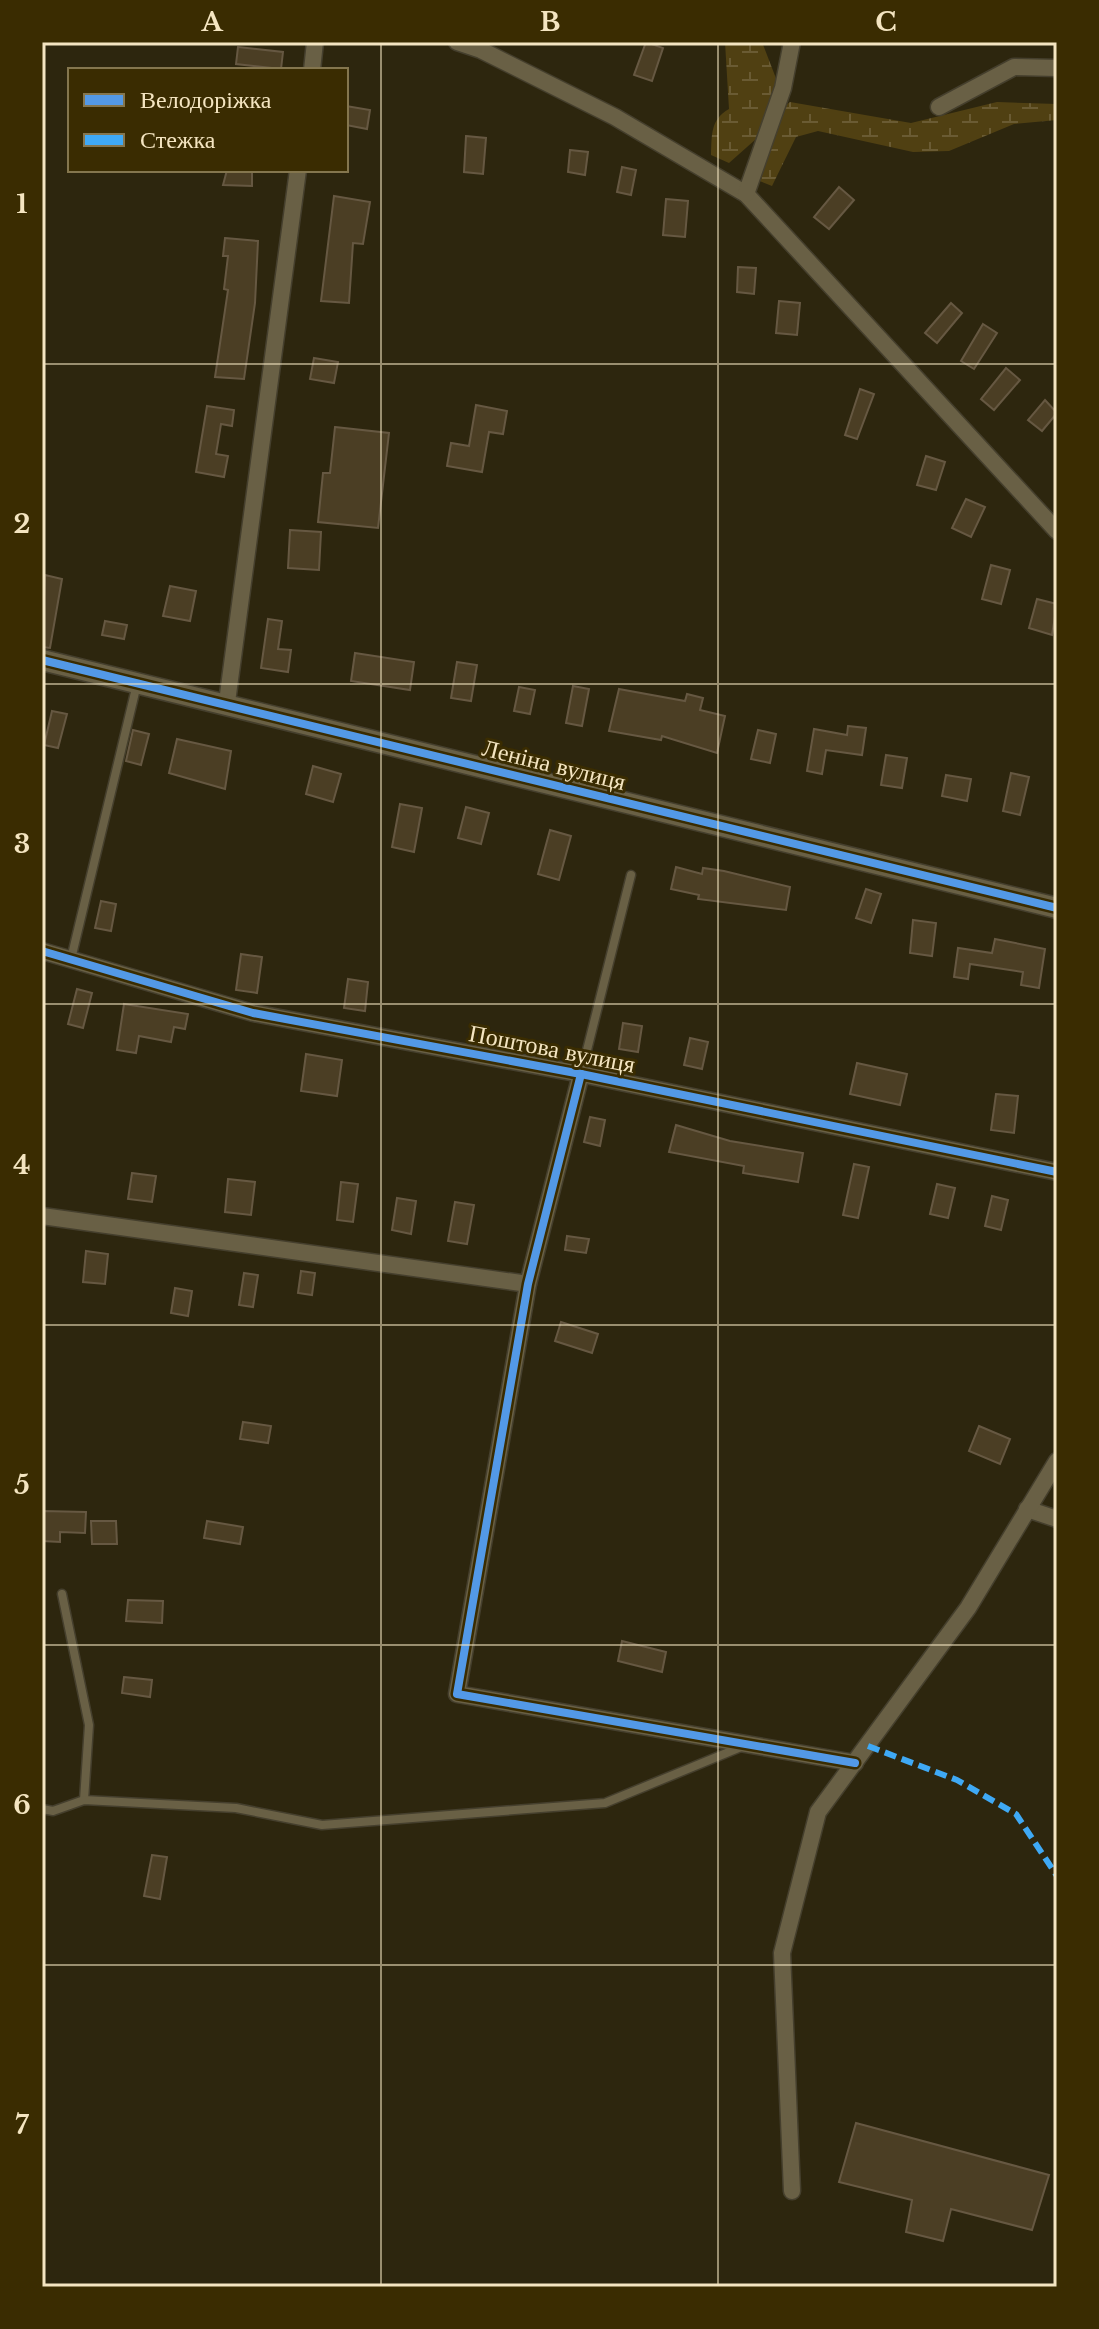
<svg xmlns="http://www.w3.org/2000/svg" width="1099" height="2329" font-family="'Libre Baskerville',serif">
<defs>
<pattern id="wetland-marsh" width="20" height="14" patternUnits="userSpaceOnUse" patternTransform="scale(2)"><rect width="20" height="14" fill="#504012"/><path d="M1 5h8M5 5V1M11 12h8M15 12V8" fill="none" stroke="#6a5b33"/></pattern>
</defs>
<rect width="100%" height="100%" fill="#2d260e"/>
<g fill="url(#wetland-marsh)">
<path d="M725,42h37l15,39 -21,58 -27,24 -18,-8c1,-20 -1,-35 18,-46z"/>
<path d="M790,102l121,21 86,-21 60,2v16l-43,4 -65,27 -36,1 -95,-21 -22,6 -24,49 -15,-6 24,-71z"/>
</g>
<g fill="#4b3e24" stroke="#665842" stroke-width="2">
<path d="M646,42l17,6 -11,33 -18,-6z"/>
<path d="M238,47l45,5 -2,17 -45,-5z"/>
<path d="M346,106l24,4 -3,19 -21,-4z"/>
<path d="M466,136l20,2 -3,36 -19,-2z"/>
<path d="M570,150l18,2 -3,23 -17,-3z"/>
<path d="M622,167l14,3 -5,25 -14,-3z"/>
<path d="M227,170h25v16l-29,-1z"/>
<path d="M839,187l15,13 -25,29 -15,-12z"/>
<path d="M334,196l36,6 -7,42 -10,-1 -4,60 -28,-2z"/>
<path d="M666,199l22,2 -3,36 -22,-2z"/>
<path d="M225,238l33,3 -3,62 -11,76 -29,-2 13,-87 -4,-1 4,-33h-5z"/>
<path d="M738,267l18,1 -2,26 -17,-2z"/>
<path d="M779,301l21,2 -3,32 -21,-2z"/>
<path d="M951,303l11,10 -25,30 -12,-10z"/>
<path d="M983,324l14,9 -23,36 -13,-8z"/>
<path d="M314,358l24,4 -4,21 -24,-4z"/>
<path d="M1006,368l14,12 -26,30 -13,-11z"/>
<path d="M860,389l14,5 -17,45 -12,-4z"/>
<path d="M1045,400l12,13 -15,18 -14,-11z"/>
<path d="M476,405l31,6 -4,23 -14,-2 -7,40 -35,-6 4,-23 18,3z"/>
<path d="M207,406l27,4 -2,16 -11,-2 -5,30 12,2 -4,21 -28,-5z"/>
<path d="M335,427l54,6 -11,95 -60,-6 5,-49h7z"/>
<path d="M926,456l19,6 -9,28 -19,-5z"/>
<path d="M966,499l19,8 -14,30 -19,-9z"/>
<path d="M290,530l31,2 -2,38 -31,-2z"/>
<path d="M991,565l19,5 -9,34 -19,-5z"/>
<path d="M45,575l17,4 -12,69 -8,-1z"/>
<path d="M170,586l26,5 -6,30 -27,-5z"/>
<path d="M1037,599l20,5 -5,31 -23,-7z"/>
<path d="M268,619l14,2 -4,28 13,1 -3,22 -27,-4z"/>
<path d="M105,621l22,4 -3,14 -22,-4z"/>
<path d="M355,653l59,9 -4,28 -59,-9z"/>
<path d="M457,662l20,3 -6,36 -20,-3z"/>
<path d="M573,686l16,3 -7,37 -16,-3z"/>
<path d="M519,687l16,3 -5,24 -16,-3z"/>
<path d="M619,689l66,12 2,-7 16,4 -3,12 25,6 -8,37 -55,-17 -1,4 -52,-9z"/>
<path d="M52,711l15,3 -9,34 -14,-3z"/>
<path d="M848,726l18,2 -4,27 -36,-5 -4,24 -15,-3 7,-42 33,6z"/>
<path d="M133,730l16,4 -8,31 -15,-4z"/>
<path d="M758,730l18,4 -6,29 -19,-4z"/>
<path d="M177,739l54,12 -6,38 -56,-16z"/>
<path d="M886,755l21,3 -5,30 -21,-3z"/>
<path d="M313,766l28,8 -8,28 -27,-8z"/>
<path d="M1011,773l18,4 -9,38 -17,-4z"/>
<path d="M946,775l25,4 -4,22 -25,-5z"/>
<path d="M400,804l22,4 -8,44 -22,-5z"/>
<path d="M466,807l23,6 -8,31 -23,-6z"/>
<path d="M550,830l21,6 -12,44 -21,-6z"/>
<path d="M676,867l26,7 1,-6 21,3 66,16 -4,23 -88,-11 1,-4 -28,-6z"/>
<path d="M866,889l15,5 -10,29 -15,-5z"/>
<path d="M101,901l15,3 -5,27 -16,-3z"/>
<path d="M913,920l23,3 -4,33 -22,-3z"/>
<path d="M995,939l50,10 -6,39 -18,-3 2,-13 -53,-8 -2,15 -14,-2 4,-29 34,5z"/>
<path d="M241,954l21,3 -5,36 -21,-3z"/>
<path d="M348,979l20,3 -3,29 -21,-3z"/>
<path d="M77,989l15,4 -9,35 -15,-4z"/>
<path d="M124,1004l64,10 -3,15 -11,-2 -3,15 -32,-6 -3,17 -19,-3z"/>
<path d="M623,1023l19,3 -4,26 -19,-3z"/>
<path d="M690,1038l18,4 -6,27 -18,-4z"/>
<path d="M306,1054l36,6 -5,36 -36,-5z"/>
<path d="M857,1063l50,11 -7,31 -50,-11z"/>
<path d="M996,1094l22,2 -4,37 -23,-3z"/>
<path d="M590,1117l15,3 -5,26 -16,-4z"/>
<path d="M676,1125l54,16 73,12 -5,29 -55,-9 1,-7 -75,-14z"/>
<path d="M854,1164l15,3 -11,51 -15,-3z"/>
<path d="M132,1173l24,3 -4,26 -24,-3z"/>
<path d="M228,1179l27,3 -4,33 -26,-3z"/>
<path d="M341,1182l17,2 -5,38 -16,-2z"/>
<path d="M937,1184l18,4 -7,30 -18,-4z"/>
<path d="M992,1196l16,4 -7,30 -16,-4z"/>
<path d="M397,1198l19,3 -5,33 -19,-4z"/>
<path d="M455,1202l19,3 -7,39 -19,-3z"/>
<path d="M567,1236l22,3 -3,14 -21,-3z"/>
<path d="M86,1251l22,3 -3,30 -22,-2z"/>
<path d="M301,1271l14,2 -3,22 -14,-2z"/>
<path d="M244,1273l14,2 -5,32 -14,-2z"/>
<path d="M175,1288l17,3 -4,25 -17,-3z"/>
<path d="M561,1322l37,12 -6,19 -37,-12z"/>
<path d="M243,1422l28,4 -3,17 -28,-4z"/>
<path d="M979,1426l31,13 -10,25 -31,-13z"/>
<path d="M43,1511l43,1 -1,21 -25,-1v10l-18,-1z"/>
<path d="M91,1521h25l1,23h-25z"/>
<path d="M207,1521l36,6 -3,17 -36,-6z"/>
<path d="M128,1600l35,1 -1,22 -36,-2z"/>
<path d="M622,1641l44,11 -4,20 -44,-11z"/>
<path d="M124,1677l28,3 -2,17 -28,-4z"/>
<path d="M152,1855l15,2 -7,42 -16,-3z"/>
<path d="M856,2123l193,52 -17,55 -81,-21 -8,32 -37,-9 6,-32 -73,-18z"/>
</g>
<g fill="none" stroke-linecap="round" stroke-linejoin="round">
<g stroke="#453f2d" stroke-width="11">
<g id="service">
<path d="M71,959l66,-275"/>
<path d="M581,1074l50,-199"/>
<path d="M62,1594l27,131 -5,75"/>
<path d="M42,1809l11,2 31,-11 152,8 86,17 283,-22 136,-56"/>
</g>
</g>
<g stroke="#453f2d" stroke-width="19">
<g id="minor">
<path d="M457,42l24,8 134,67 131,77 311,337"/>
<path d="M312,70l3,-28"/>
<path d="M939,107l75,-40 43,1"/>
<path d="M746,194l37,-106 9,-46"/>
<path d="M227,702l71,-532"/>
<path d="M42,951l211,62 328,61 476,98"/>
<path d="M581,1074l-53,210 -71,410 398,69"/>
<path d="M42,1216l486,68"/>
<path d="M1027,1509l30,10"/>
<path d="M792,2191l-10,-238 36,-141 150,-204 89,-147"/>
</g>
</g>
<g stroke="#453f2d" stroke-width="23">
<path id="tertiary" d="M42,660l1015,248"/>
</g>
<use href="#service" stroke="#696045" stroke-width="8"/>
<use href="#minor" stroke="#696045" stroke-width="16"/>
<use href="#tertiary" stroke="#696045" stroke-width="20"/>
<path stroke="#3fa9f5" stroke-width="6" stroke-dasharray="12 6" stroke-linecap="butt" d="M868,1746l89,34 59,34 41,62"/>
<g stroke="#3a2c01" stroke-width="13">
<g id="cycleway">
<path d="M42,660l1015,248"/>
<path d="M42,951l211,62 328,61 476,98"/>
<path d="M581,1074l-53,210 -71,410 398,69"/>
</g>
</g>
<use href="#cycleway" stroke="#5399e6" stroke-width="8"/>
</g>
<path fill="none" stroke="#f4e5c1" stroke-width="2" stroke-opacity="0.55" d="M381,42v2245M718,42v2245M42,364h1015M42,684h1015M42,1004h1015M42,1325h1015M42,1645h1015M42,1965h1015"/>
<g text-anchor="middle" stroke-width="6" stroke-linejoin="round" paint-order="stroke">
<g font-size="24" fill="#f4e5c1" stroke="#3a2c01">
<text transform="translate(554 765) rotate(14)" y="8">Леніна вулиця</text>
<text transform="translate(552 1049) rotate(11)" y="8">Поштова вулиця</text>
</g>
</g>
<rect width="1099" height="2329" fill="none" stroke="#3a2c01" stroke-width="88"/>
<rect x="68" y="68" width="280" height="104" fill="#3a2c01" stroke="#84764e" stroke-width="2"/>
<rect x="84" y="94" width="40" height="12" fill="#5399e6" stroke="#84764e" stroke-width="2"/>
<text x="140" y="108" font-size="24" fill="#f4e5c1">Велодоріжка</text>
<rect x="84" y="134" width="40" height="12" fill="#3fa9f5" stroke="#84764e" stroke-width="2"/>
<text x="140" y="148" font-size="24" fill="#f4e5c1">Стежка</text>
<rect x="44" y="44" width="1011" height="2241" fill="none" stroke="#f4e5c1" stroke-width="3"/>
<g font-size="26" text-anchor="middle" font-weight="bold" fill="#f4e5c1">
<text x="212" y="31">A</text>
<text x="550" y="31">B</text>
<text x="886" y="31">C</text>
<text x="22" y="213">1</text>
<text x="22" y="533">2</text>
<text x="22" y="853">3</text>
<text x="22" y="1174">4</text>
<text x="22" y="1494">5</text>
<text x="22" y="1814">6</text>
<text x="22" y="2134">7</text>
</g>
</svg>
